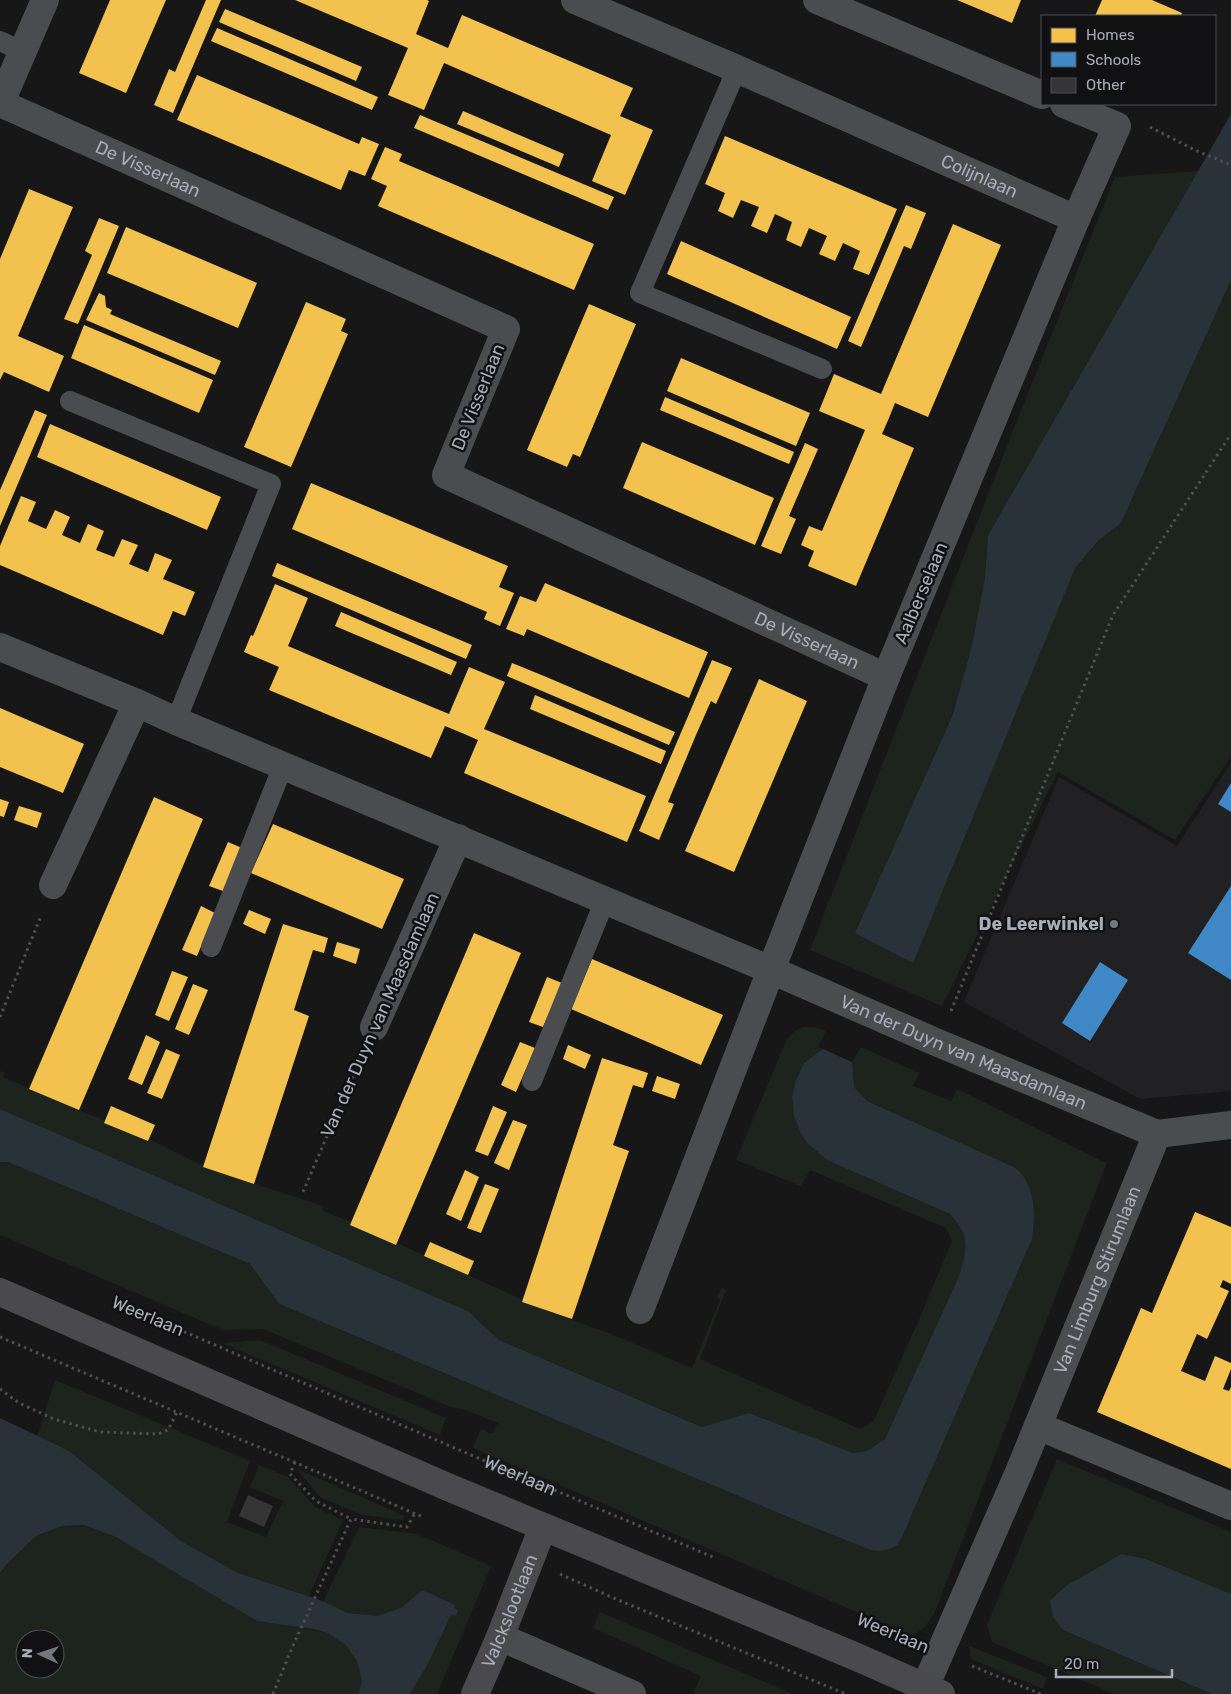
<svg xmlns="http://www.w3.org/2000/svg" width="1231" height="1694" font-family="Rubik,sans-serif">
<rect width="100%" height="100%" fill="#171717"/>
<path fill="#212123" d="M1231,763v328l-91,8 -176,-97 95,-225 118,69z"/>
<g fill="#1d241e" fill-rule="evenodd">
<path d="M1198,171l-210,364 -3,43 -14,71 -18,65 -98,219 220,-365 23,-27 23,-18 110,-243v476l-56,84 -117,-68 -116,234 -132,-56 204,-522 101,-251z"/>
<path d="M803,1027h11l12,4 -8,16 5,2 -19,14 -9,19 -3,15 2,19 13,27 20,17 123,54c21,22 17,36 9,62l-74,163 -18,12 -14,2 -104,-40 -46,14 -204,-87 -31,-29 -468,-202v-38l5,2 -2,4 102,44 -1,2 44,18 1,-2 54,27v1l120,39v5l28,11 -1,3 46,20 1,-2 126,57 -1,2 89,32 81,34 28,-68 -3,-2 5,-11 4,3 -26,69 160,70 13,-7 46,-102 33,-79 -6,-13 -136,-58 -9,16 -65,-26 51,-121 8,-8z"/>
<path d="M861,1047l58,26 -6,13 38,15 6,-12 146,73h4l-172,450 -10,15 -12,9 -440,-188 8,-19 11,5 6,-11 -35,-14 -12,-2 -188,-78 -40,1 -223,-95v-73h8l242,102 29,40 514,215 97,30 7,-4 5,-8 130,-298c3,-20 4,-42 -7,-60 -2,-5 -7,-9 -11,-12l-147,-66 -13,-14 -2,-7v-18z"/>
<path d="M260,1340l186,78 -6,17 -218,-92z"/>
<path d="M55,1380l195,81 -23,61 39,15 17,-36 -33,-14 9,-22 29,12 27,30 28,13 -34,76 -71,-23 -57,-32 -112,-90 -32,-14z"/>
<path d="M1057,1459l174,73v62l-85,-35 -23,-5 -60,76 149,64h-98l-122,-52 -5,-17z"/>
<path d="M297,1469l108,47 -2,4 -41,-5 -42,-18z"/>
<path d="M84,1525l31,12 179,89 34,7 19,12 10,16 5,20 -4,13h-358v-121l6,-8 30,-29 26,-10zM25,1639h30v30h-30z"/>
<path d="M359,1527l58,7 74,32 -54,128h-27l19,-32 22,-48 5,2 -2,-8 -32,-18 -21,18 -24,8 -29,-3 -25,-11z"/>
<path d="M600,1612l193,82h-100l8,-18 -108,-48z"/>
<path d="M969,1646l78,31 -4,12 -72,-30z"/>
</g>
<g fill="#2a3239">
<path d="M1231,114v166l-110,243 -23,18 -23,27 -162,395 -58,-30 98,-219 18,-65 14,-71 3,-43z"/>
<path d="M823,1049l29,13 2,25 13,14 147,66c4,3 9,7 11,12 11,18 10,40 7,60l-130,298 -5,8 -7,4 -10,2 -9,-1 -78,-31 -514,-215 -29,-40 -242,-102h-8v-53l468,202 31,29 203,87 47,-14 104,40 14,-2 18,-12 74,-163c8,-26 12,-40 -9,-62l-123,-54 -20,-17 -6,-10 -7,-17 -2,-19 3,-15 9,-19z"/>
<path d="M0,1418l69,33 112,90 57,32 82,27 28,13 29,3 24,-8 21,-18 33,15 -1,3 4,2 -2,6 -5,-1 -22,47 -19,32h-52l4,-13 -5,-20 -11,-16 -18,-12 -15,-4 -56,-8 -141,-84 -32,-12 -22,1 -26,10 -30,29 -6,8z"/>
<path d="M1122,1554l24,5 85,35v100h-19l-149,-64 -10,-13 -3,-16 16,-15z"/>
</g>
<g fill="#f2c14e">
<path d="M110,0h56l-40,93 -47,-20z"/>
<path d="M206,0h15l-48,113 -19,-8 15,-36 6,3z"/>
<path d="M295,0h132l2,1 -13,33 32,14 14,-33 171,73 -13,28 33,14 -28,65 -33,-14 19,-46 -167,-72 -20,47 -17,-7 -19,-8 20,-47z"/>
<path d="M957,0h64l-9,23z"/>
<path d="M1102,0h50l30,13 -1,3h-86z"/>
<path d="M225,9l137,58 -6,14 -137,-59z"/>
<path d="M217,28l161,69 -6,13 -161,-69z"/>
<path d="M197,75l162,69 3,-7 17,7 -14,32 -16,-6 -8,20 -164,-70z"/>
<path d="M463,111l101,43 -5,13 -102,-43z"/>
<path d="M420,115l194,82 -6,13 -194,-82z"/>
<path d="M725,136l172,73 -28,66 -16,-6 7,-18 -17,-8 -8,18 -16,-7 8,-18 -18,-8 -8,19 -15,-7 6,-18 -17,-8 -8,19 -16,-7 8,-19 -18,-7 -8,18 -15,-7 7,-18 -20,-9z"/>
<path d="M385,147l17,7 -3,7 195,83 -20,46 -196,-84 9,-20 -16,-7z"/>
<path d="M29,189l44,18 -55,129 46,20 -15,36 -45,-20 -4,8v-121z"/>
<path d="M906,205l20,8 -15,36 -7,-3 -43,101 -13,-6z"/>
<path d="M99,218l20,8 -41,98 -14,-5 28,-64 -7,-4z"/>
<path d="M953,224l48,21 -73,172 -33,-14 -6,15 -7,16 32,14 -58,138 -48,-20 6,-15 -13,-6 8,-19 13,5 43,-101 -46,-19 15,-37 47,20z"/>
<path d="M126,227l131,56 -19,45 -131,-55z"/>
<path d="M681,241l170,76 -14,32 -170,-75z"/>
<path d="M99,293l6,3 1,11 6,3 -2,4 111,47 -6,14 -129,-55z"/>
<path d="M306,302l40,17 -5,12 7,3 -57,133 -47,-20z"/>
<path d="M589,304l47,20 -56,133 -7,-3 -6,13 -40,-17z"/>
<path d="M84,325l129,55 -14,33 -128,-55z"/>
<path d="M681,358l129,55 -14,33 -129,-55z"/>
<path d="M665,397l129,55 -5,12 -129,-54z"/>
<path d="M35,410l12,5 -47,111v-36z"/>
<path d="M50,424l171,73 -14,33 -170,-73z"/>
<path d="M642,442l132,56 -19,47 -132,-57z"/>
<path d="M805,443l13,6 -29,67 7,3 -15,35 -20,-8z"/>
<path d="M311,483l197,83 -9,21 15,6 -14,33 -16,-7 3,-7 -195,-83z"/>
<path d="M21,496l15,6 -8,19 18,8 9,-19 15,7 -8,18 18,8 8,-19 16,7 -8,19 18,7 8,-18 16,6 -9,19 19,8 7,-19 17,7 -9,19 32,13 -10,24 -12,-5 -10,24 -163,-70v-19z"/>
<path d="M277,563l195,82 -6,14 -194,-83z"/>
<path d="M545,583l163,69 -19,46 -162,-69 -3,7 -18,-7 14,-33 16,6z"/>
<path d="M275,584l33,14 -20,48 96,41 65,27 20,-47 36,15 -21,47 162,67 -19,46 -163,-69 14,-33 -16,-7 -17,-7 -14,32 -162,-68 10,-23 -35,-15 7,-17 2,1z"/>
<path d="M341,612l116,50 -6,13 -116,-49z"/>
<path d="M712,660l20,8 -16,36 -5,-3 -15,34 -28,67 6,2 -15,36 -20,-9z"/>
<path d="M512,663l32,13 131,56 -6,13 -33,-14 -129,-55z"/>
<path d="M759,679l48,22 -73,171 -49,-21z"/>
<path d="M535,695l131,56 -5,13 -131,-55z"/>
<path d="M0,708l84,36 -21,49 -63,-26z"/>
<path d="M154,797l49,22 -124,291 -50,-21z"/>
<path d="M0,799l9,3 -5,15 -4,-1z"/>
<path d="M19,806l23,7 -5,15 -23,-8z"/>
<path d="M273,824l131,55 -22,50 -131,-56z"/>
<path d="M228,842l14,6 -19,43 -14,-5z"/>
<path d="M201,906l14,7 -18,43 -15,-6z"/>
<path d="M249,910l22,9 -6,15 -22,-10z"/>
<path d="M283,924l45,14 -4,15 -11,-3 -19,60 15,6 -55,168 -51,-17z"/>
<path d="M474,933l47,20 -125,292 -46,-20z"/>
<path d="M337,942l23,7 -4,15 -23,-8z"/>
<path d="M592,959l131,56 -22,50 -130,-56z"/>
<path d="M172,971l16,6 -19,44 -14,-6z"/>
<path d="M547,977l15,6 -19,44 -14,-5z"/>
<path d="M193,984l15,6 -19,45 -14,-6z"/>
<path d="M146,1035l14,7 -18,43 -14,-6z"/>
<path d="M520,1042l15,6 -19,44 -15,-7z"/>
<path d="M568,1045l23,10 -6,14 -22,-10z"/>
<path d="M166,1049l14,6 -18,44 -15,-6z"/>
<path d="M602,1058l46,15 -5,15 -10,-3 -20,60 16,6 -57,168 -50,-17z"/>
<path d="M657,1076l23,8 -5,15 -23,-8z"/>
<path d="M111,1106l44,19 -7,16 -44,-18z"/>
<path d="M493,1106l14,6 -19,44 -13,-5z"/>
<path d="M513,1120l14,5 -18,45 -15,-7z"/>
<path d="M465,1170l14,7 -18,44 -15,-7z"/>
<path d="M485,1184l14,5 -18,44 -14,-5z"/>
<path d="M1195,1212l36,15v57l-8,-4 -3,7 9,4 -22,48 -10,-5 -16,37 24,10 10,-25 16,7v6l-8,20 6,2 2,-4v82l-134,-57 44,-104 11,5z"/>
<path d="M430,1242l44,19 -6,14 -44,-19z"/>
</g>
<g fill="#3f88c5">
<path d="M1231,783v29l-13,-8z"/>
<path d="M1231,886v94l-43,-27z"/>
<path d="M1100,962l28,18 -38,61 -28,-18z"/>
</g>
<path fill="#353536" d="M248,1495l25,11 -9,21 -25,-11z"/>
<g fill="none" stroke-linecap="round" stroke-linejoin="round">
<g stroke="#4d4e52" stroke-width="3" stroke-dasharray="2.5 4" stroke-linecap="butt">
<path d="M1150,127l45,23 36,15"/>
<path d="M951,1011l162,-396 118,-181"/>
<path d="M0,1017l41,-101"/>
<path d="M303,1192l58,-135"/>
<path id="s1" d="M178,1329l286,123 249,105"/>
<path d="M0,1337l423,180"/>
<path d="M0,1389l19,14 35,16 46,13 58,2 10,-4 9,-18"/>
<path d="M295,1462l-5,12 26,27 35,18"/>
<path d="M560,1574l58,26 228,94"/>
<path d="M871,1623l38,16"/>
<path d="M972,1666l69,28"/>
<path d="M273,1694l22,-53 56,-122 56,8 8,-14"/>
</g>
<g stroke="#4b4c50" stroke-width="20">
<path d="M0,41l23,11"/>
<path d="M737,69l-97,224 182,76"/>
<path d="M70,401l201,83 -95,237"/>
<path d="M211,947l72,-181"/>
<path d="M532,1081l73,-181"/>
</g>
<g stroke="#4b4c50" stroke-width="28">
<path id="s2" d="M575,0l162,69 339,150 41,-93 -53,-22"/>
<path d="M817,0l225,95"/>
<path id="s3" d="M0,103l506,226 -60,146 440,202"/>
<path d="M0,104l45,-104"/>
<path id="s4" d="M1076,219l-190,458 -115,293 167,73 219,91 74,-9"/>
<path d="M0,647l137,56 39,18 595,249 -131,340"/>
<path d="M53,885l84,-182"/>
<path d="M374,1027l84,-189"/>
<path d="M1038,1426l193,80"/>
<path d="M500,1637l132,57"/>
<path id="s5" d="M925,1687l94,-215 138,-338"/>
</g>
<g stroke="#4a4a4e" stroke-width="28">
<path d="M0,1292l450,196 402,167 89,39"/>
<path id="s6" d="M475,1694l25,-57 43,-110"/>
</g>
</g>
<circle fill="#757880" stroke="#111113" stroke-width="2" cx="1114" cy="924" r="5"/>
<g text-anchor="middle" stroke-width="5" stroke-linejoin="round" paint-order="stroke">
<g font-size="18" fill="#a8adb8" stroke="#111113">
<text dy="6" stroke="none"><textPath href="#s3" startOffset="162">De Visserlaan</textPath></text>
<text dy="6" stroke="none"><textPath href="#s2" startOffset="441">Colijnlaan</textPath></text>
<text transform="translate(478 397) rotate(-68)" y="6">De Visserlaan</text>
<text transform="translate(921 593) rotate(-67)" y="6">Aalberselaan</text>
<text dy="6" stroke="none"><textPath href="#s3" startOffset="1109">De Visserlaan</textPath></text>
<text transform="translate(380 1015) rotate(-66)" y="6">Van der Duyn van Maasdamlaan</text>
<text dy="6" stroke="none"><textPath href="#s4" startOffset="1020">Van der Duyn van Maasdamlaan</textPath></text>
<text dy="6" stroke="none"><textPath href="#s5" startOffset="442">Van Limburg Stirumlaan</textPath></text>
<text transform="translate(148 1316) rotate(23)" y="6">Weerlaan</text>
<text dy="6" stroke="none"><textPath href="#s1" startOffset="372">Weerlaan</textPath></text>
<text dy="6" stroke="none"><textPath href="#s6" startOffset="90">Valckslootlaan</textPath></text>
<text transform="translate(893 1633) rotate(23)" y="6">Weerlaan</text>
</g>
<g font-size="18" font-weight="bold" fill="#a8adb8" stroke="#111113" text-anchor="end">
<text x="1104" y="930">De Leerwinkel</text>
</g>
</g>
<rect x="1041" y="15" width="175" height="90" fill="#111113" stroke="#4d4f55"/>
<rect x="1051" y="28" width="25" height="15" fill="#f2c14e" stroke="#4d4f55"/>
<text x="1086" y="40" font-size="15" fill="#a8adb8">Homes</text>
<rect x="1051" y="52" width="25" height="15" fill="#3f88c5" stroke="#4d4f55"/>
<text x="1086" y="65" font-size="15" fill="#a8adb8">Schools</text>
<rect x="1051" y="78" width="25" height="15" fill="#353536" stroke="#4d4f55"/>
<text x="1086" y="90" font-size="15" fill="#a8adb8">Other</text>
<g transform="translate(40 1654) rotate(273)"><circle r="24" fill="#111113" stroke="#4d4f55"/>
<path d="M0-4L9 19L0 12L-9 19Z" fill="#757880"/>
<text y="-8" font-size="14" font-weight="bold" text-anchor="middle" fill="#a8adb8">N</text>
</g>
<path d="M1056 1669v8h116v-8" fill="none" stroke="#a8adb8" stroke-width="2.5"/>
<text x="1064" y="1669" font-size="15" fill="#a8adb8" stroke="#111113" stroke-width="4" paint-order="stroke">20 m</text>
</svg>
